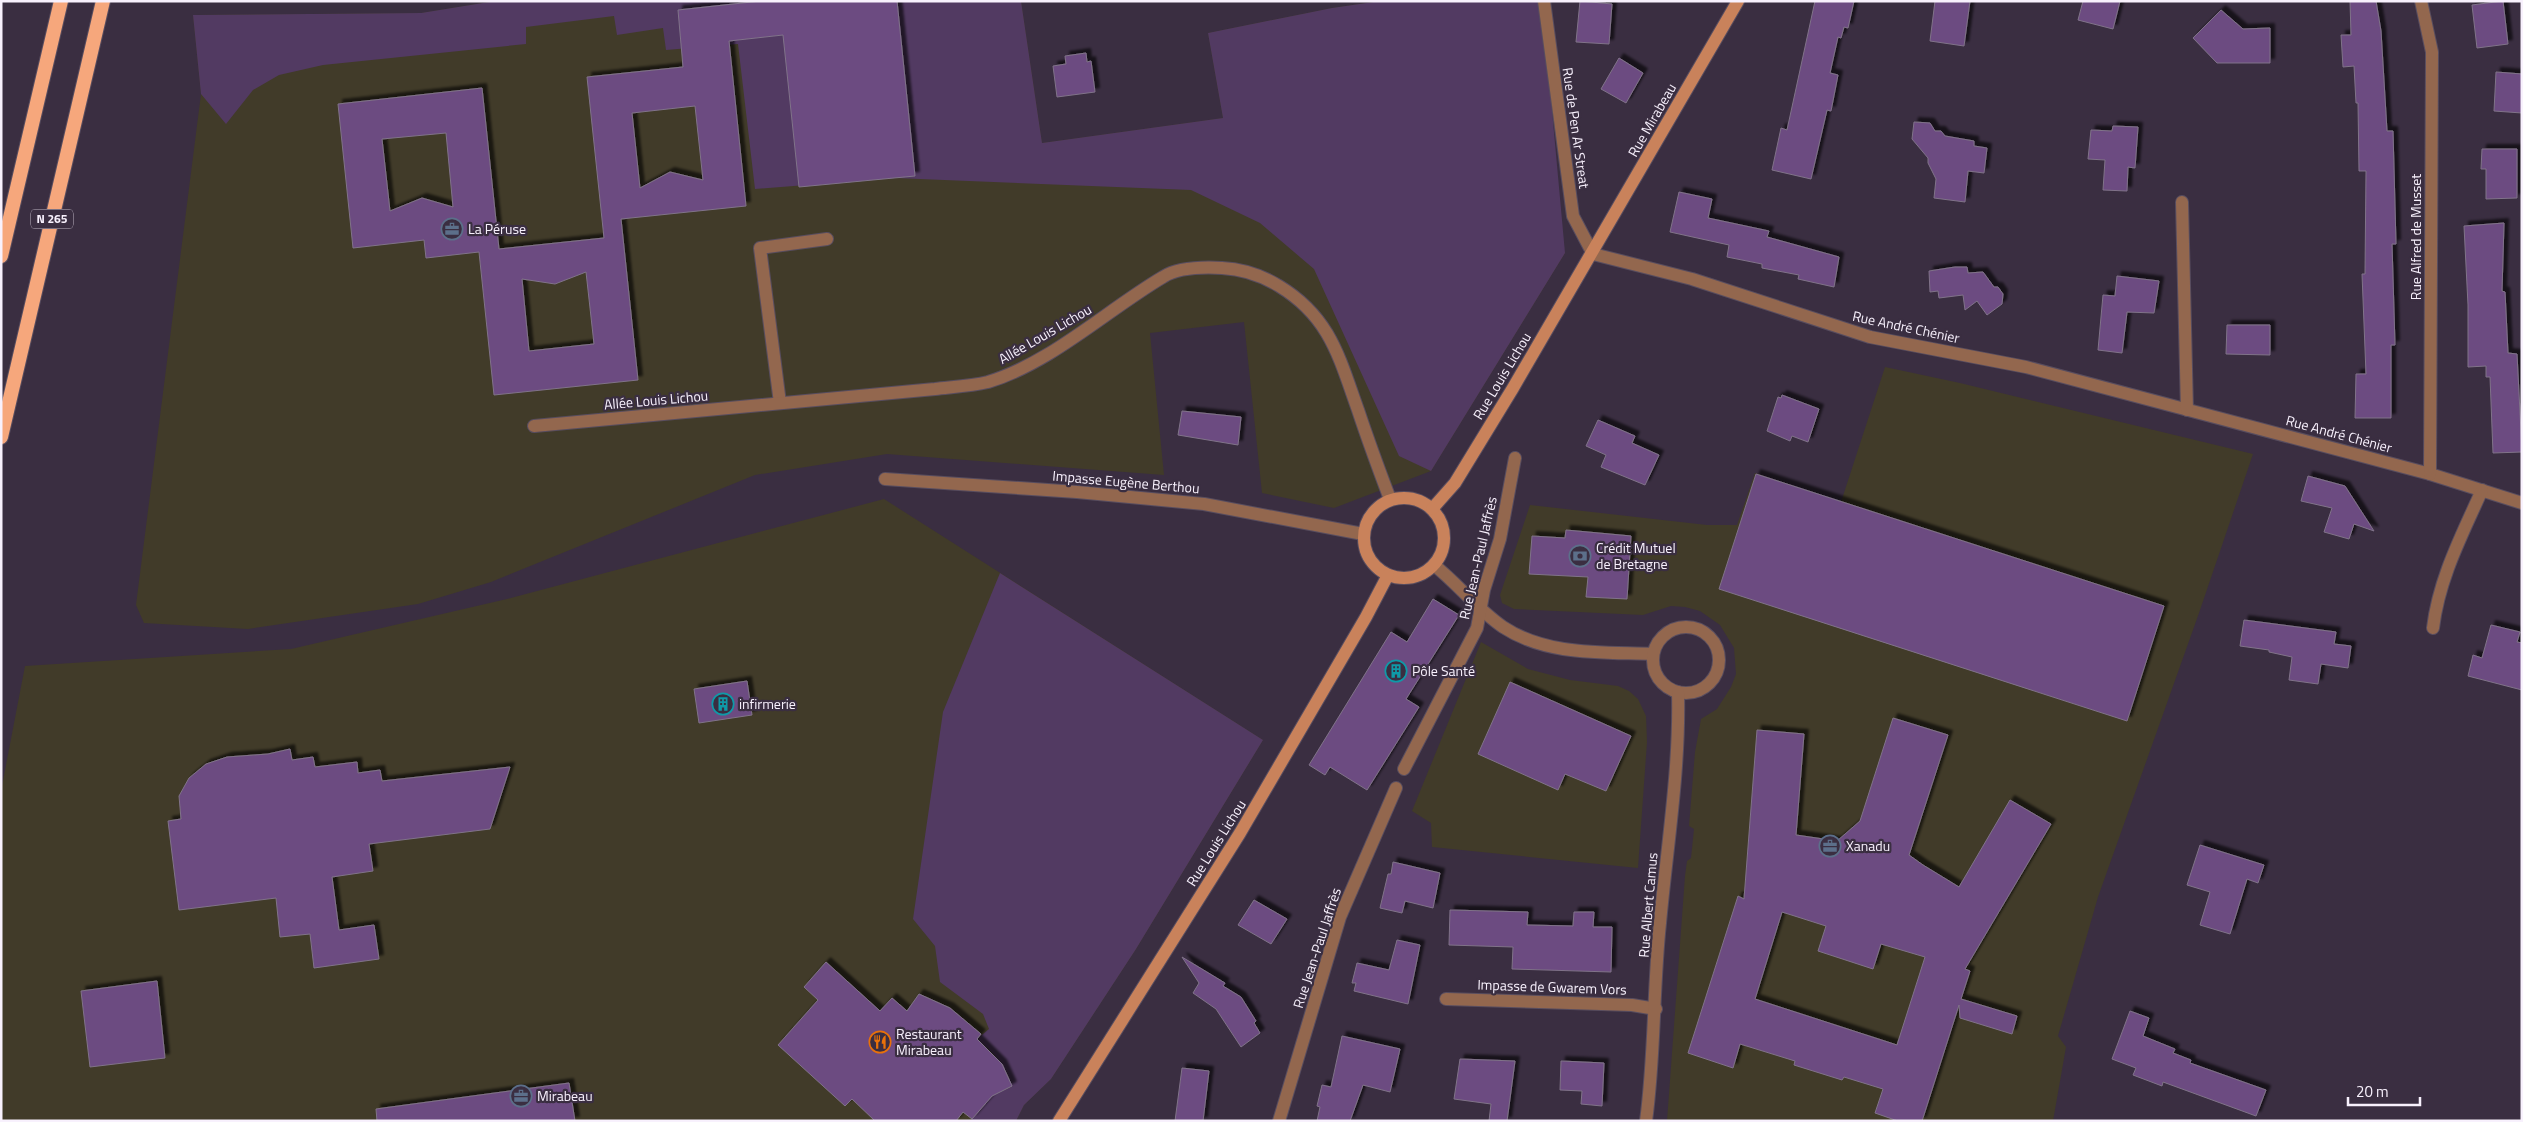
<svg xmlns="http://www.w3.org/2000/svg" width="2523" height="1122" font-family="'Titillium Web',sans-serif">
<defs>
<filter id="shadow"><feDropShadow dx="4.5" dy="-4.5" stdDeviation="1" flood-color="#0009"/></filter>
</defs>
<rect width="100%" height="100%" fill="#3a2e41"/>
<g fill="#413b29">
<path d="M495,1h526l21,142 181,-25 -15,-85 124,-25 48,-7 185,252 -134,218 -97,37 -72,-15 -18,-171 -94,11 14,142 -277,-21 -132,21 -264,107 -73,22 -170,25 -104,-6 -8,-18 65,-511 -8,-79 228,-2z"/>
<path d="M1885,367l75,16 293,71 -54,159 -101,284 -40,139 8,11 -13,74h-386l18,-245 2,-15 4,-3 3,-29 -5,-3 6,-74 6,-33 16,-10 14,-22 5,-13 -2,-26 -14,-23 -20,-14 -15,-4 -14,-1 -28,9 -129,-6 -12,-6 -2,-8 30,-90 177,20h30l18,-52 86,29z"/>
<path d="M884,499l379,241 -127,209 -85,130 -27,26 -8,16h-1015v-330l24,-125 266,-17 216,-50z"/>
<path d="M1481,642l47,27 42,11 48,6 11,5 9,8 8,17 1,26 -9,126 -206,-21 -1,-24 -19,-12z"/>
</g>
<g fill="#523a62">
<path d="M495,1h526l21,142 181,-25 -15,-85 124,-25 48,-7h162l23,252 -134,218 -32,-15 -85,-187 -54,-46 -69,-33 -296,-12 -140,11 -17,-145 -72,6 -3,-22 -46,7 -3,-19 -88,11v17l-203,21 -44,10 -26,15 -27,34 -25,-30 -8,-79 228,-2z"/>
<path d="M1000,573l263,167 -127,209 -85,130 -27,26 -8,16h-46l18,-20 -1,-3 24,-11c-4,-22 -18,-34 -34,-48l12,-10 -6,-15 -43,-32 -5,-36 -22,-27 30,-207z"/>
</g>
<g fill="#6c4b81" stroke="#807389" fill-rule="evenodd" filter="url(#shadow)">
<path d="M761,1h136l18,175 -116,11 -16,-152 -54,6 17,165 -125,13 17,161 -144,15 -15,-143 -53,6 -2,-18 -71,8 -15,-144 144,-16 17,161 105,-11 -17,-161 96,-10 -5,-57zM695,106l8,74 -33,-8 -30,16 -8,-75zM446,133l7,74 -31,-9 -32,13 -8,-72zM586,272l8,72 -65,7 -7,-72 33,5z"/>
<path d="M1580,1l32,3 -3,40 -33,-2z"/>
<path d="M1815,1h39l-6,27 -4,-1 -3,11 -3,-1 -8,36 8,2 -7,36 -4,-1 -16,69 -39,-9 9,-42 6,2z"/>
<path d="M1935,1h35l-6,45 -34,-5z"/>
<path d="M2083,1h37l-7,28 -35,-9z"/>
<path d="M2350,1h26l5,30 6,100h6l3,113h-4l3,101h-4v73h-36l1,-44h10l-4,-100h3l1,-103h-7l-1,-68h-2l-2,-37 -11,1 -2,-32h10z"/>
<path d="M2503,1l5,43 -31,4 -5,-43z"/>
<path d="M2221,10l22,19 27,-1v35h-53l-24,-25z"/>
<path d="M1086,53l1,9 4,-1 4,31 -38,5 -4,-31 13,-2 -1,-8z"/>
<path d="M1619,58l24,15 -17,30 -25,-14z"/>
<path d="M2496,72l26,2v39l-28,-2z"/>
<path d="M1914,122l16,1 5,8h6l4,5 29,5v5l13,2 -3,25 -16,-2 -3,31 -31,-4 2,-19 -8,-16v-5l-16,-19z"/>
<path d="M2113,126l25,1 -3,41 -7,-1 -1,24 -24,-1 2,-30 -17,-1 3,-29 21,1z"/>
<path d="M2482,149h35v49l-31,1v-30h-5z"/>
<path d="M1679,192l33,7 -4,19 61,13 -2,6 72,20 -5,30 -36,-8 1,-4 -37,-7v-4l-35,-7 2,-12 -59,-13z"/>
<path d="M2504,223l-2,68 3,1 3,61 9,1 5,98 -29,1 -3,-76h-4v-11l-18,1v-62l-4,-79z"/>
<path d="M1955,267h12l1,6 15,-1 11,15h4l5,7 -1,10 -15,11 -10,-14 -12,9 -2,-15 -24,3 -1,-7 -8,1 -1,-21z"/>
<path d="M2117,276l42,5 -5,32 -27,-1 -5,41 -24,-3 5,-55 12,1z"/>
<path d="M2227,325h43v30l-44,-1z"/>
<path d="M1782,395l37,14 -11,33 -16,-6 -2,5 -23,-10 11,-34 3,1z"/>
<path d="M1182,411l59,6 -3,28 -60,-10z"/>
<path d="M1598,420l37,16 -3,7 27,12 -14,30 -44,-18 5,-12 -20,-9z"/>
<path d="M1756,474l408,132 -37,115 -408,-132z"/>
<path d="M2308,476l37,10 29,45 -20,-7 -5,15 -25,-7 8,-24 -31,-7z"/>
<path d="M1566,530l65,6 -4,63 -41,-2 2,-20 -59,-3 3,-38 33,2z"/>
<path d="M1433,599l26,16 -53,84 13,8 -52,83 -37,-23 -5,8 -16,-10 82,-133 16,10z"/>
<path d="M2244,620l92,12 -2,12 17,2 -3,22 -27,-4 -3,20 -29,-4 3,-23 -23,-5v-2l-29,-4z"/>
<path d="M2491,625l29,7 -3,10 5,1v47l-54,-14 5,-21 9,3z"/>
<path d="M747,681l5,34 -53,8 -5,-34z"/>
<path d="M1510,682l121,54 -25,55 -41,-17 -7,16 -80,-36z"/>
<path d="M1893,718l55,17 -39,120 14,10 36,22 51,-87 41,24 -86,145 5,2 -9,28 56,17 -5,18 -52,-16 -1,-13 -37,116h-24l-23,-8 8,-24 -39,-12 -2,3 -48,-15 1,-4 -55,-17 -7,24 -45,-15 50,-157 6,3 13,-169 47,4 -8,101 41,6 23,-20zM1782,912l44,14 -8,25 55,18 8,-25 44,13 -28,88 -142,-46z"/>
<path d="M290,749l2,11 21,-3 2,10 42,-5 1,11 22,-3 2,11 128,-14 -20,62 -121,15 4,27 -41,6 7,53 35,-5 5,34 -65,9 -4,-34 -30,3 -4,-39 -97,12 -11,-89 13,-2 -2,-23 10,-18 17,-14 21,-7 41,-3z"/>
<path d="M2200,845l64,20 -6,18 -11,-4 -17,55 -30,-9 10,-33 -23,-7z"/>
<path d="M1393,862l47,11 -7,35 -28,-7 -3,12 -22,-5 8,-34h3z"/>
<path d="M1254,900l33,19 -16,25 -33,-19z"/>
<path d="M1450,910l78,2 -1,13 46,1 1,-14h20l-1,15h19l-1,45 -99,-3 1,-22 -64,-2z"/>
<path d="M1397,940l23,5 -12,59 -54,-13 2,-8h-4l5,-20 32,7z"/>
<path d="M1182,957l43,26 -2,3 18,11 15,24 -2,2 6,10 -19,14 -25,-38 -23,-16 6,-10z"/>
<path d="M826,962l54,49 12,-13 15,13 12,-17 31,14 31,26 -4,5 25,25 10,22 -20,10 -20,23 -9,-7 -7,9h-81l-23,-22 -7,7 -67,-61 40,-45 -14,-13z"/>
<path d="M157,981l8,77 -75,9 -9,-76z"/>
<path d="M2130,1011l19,7 -6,18 32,13 -2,4 18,7 -1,3 76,27 -10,26 -93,-34 -1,4 -29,-11 3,-7 -24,-9z"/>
<path d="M1342,1036l58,13 -10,43 -27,-7 -13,36h-33l3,-14 -3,-1 5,-21 9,2z"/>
<path d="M1460,1059l55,2 -8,60h-18l2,-17 -37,-5z"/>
<path d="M1561,1061l43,2 -2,43 -21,-2 1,-13 -22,-1z"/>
<path d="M1182,1068l27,3 -6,50h-28z"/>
<path d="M569,1083l6,38h-198l-1,-12z"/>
</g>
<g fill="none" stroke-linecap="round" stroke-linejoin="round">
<g stroke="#584d5f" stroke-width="14">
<g id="minor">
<path d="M1544,1l29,215 20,38 99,25 178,58 156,30 404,107 92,29"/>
<path d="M2421,1l11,51 -2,422"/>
<path d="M2182,202l5,208"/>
<path d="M780,403l-20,-155 67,-9"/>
<path d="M534,426l401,-37c17,-2 36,-3 53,-7 63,-19 119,-72 175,-105 16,-10 41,-10 59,-9 21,1 39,7 57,18 51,31 60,71 79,124 10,30 21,60 32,89"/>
<path d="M885,479l192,13 127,12 159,30"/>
<path d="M1434,565c24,19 44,45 69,62 44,29 99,25 150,27"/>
<circle cx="1686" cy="660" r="33"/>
<path d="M2433,628c6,-50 29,-93 49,-138"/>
<path d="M1404,769l73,-141 7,-38 16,-51 15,-81"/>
<path d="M1446,999l186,6 24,4"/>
<path d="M1279,1121l61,-204 56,-129"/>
<path d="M1646,1121c9,-66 7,-132 14,-198 7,-77 20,-154 18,-231"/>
</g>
</g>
<g stroke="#584d5f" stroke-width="14">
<g id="secondary">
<circle cx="1404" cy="538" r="40"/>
<path d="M1432,509l23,-26 58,-95 225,-387"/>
<path d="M1059,1121l181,-288 126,-216 22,-42"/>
</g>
</g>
<g stroke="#584d5f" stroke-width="16">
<g id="trunk">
<path d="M1,256l60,-255"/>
<path d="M1,437l102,-436"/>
</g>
</g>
<use href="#minor" stroke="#93674e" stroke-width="12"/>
<use href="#secondary" stroke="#c9825b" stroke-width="12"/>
<use href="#trunk" stroke="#f6a77c" stroke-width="14"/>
</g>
<defs>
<g id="office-ring" transform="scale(1.125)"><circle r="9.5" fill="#3a2e41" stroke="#5c6f8a" stroke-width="1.5"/><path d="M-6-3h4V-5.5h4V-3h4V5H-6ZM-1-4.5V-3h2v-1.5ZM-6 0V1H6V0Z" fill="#5c6f8a"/></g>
<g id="bank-ring" transform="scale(1.125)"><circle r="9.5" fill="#3a2e41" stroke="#5c6f8a" stroke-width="1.5"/><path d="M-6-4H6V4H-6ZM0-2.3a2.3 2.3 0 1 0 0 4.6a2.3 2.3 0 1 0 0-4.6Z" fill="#5c6f8a"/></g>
<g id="building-ring" transform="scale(1.125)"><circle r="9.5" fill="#3a2e41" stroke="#0f9aa8" stroke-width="1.5"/><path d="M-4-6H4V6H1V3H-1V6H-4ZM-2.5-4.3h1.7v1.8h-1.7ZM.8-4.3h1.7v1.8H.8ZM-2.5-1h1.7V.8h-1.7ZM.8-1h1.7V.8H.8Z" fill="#0f9aa8"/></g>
<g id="restaurant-ring" transform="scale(1.125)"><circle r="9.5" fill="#3a2e41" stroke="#e8710a" stroke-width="1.5"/><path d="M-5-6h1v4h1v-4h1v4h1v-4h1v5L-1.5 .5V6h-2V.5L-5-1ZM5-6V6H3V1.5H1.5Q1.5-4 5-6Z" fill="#e8710a"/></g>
</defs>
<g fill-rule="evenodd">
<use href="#office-ring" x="452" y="229"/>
<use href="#bank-ring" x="1580" y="556"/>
<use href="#building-ring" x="1396" y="671"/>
<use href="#building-ring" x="723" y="704"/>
<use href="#office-ring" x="1830" y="846"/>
<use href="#restaurant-ring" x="880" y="1042"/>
<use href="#office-ring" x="521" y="1096"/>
</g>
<g text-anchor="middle" stroke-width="4.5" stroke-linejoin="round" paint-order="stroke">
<rect fill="#3a2e41" stroke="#bfb6c5" stroke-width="1" x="31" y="209.5" width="42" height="19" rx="4"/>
<g font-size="12" font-weight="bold" fill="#f8f1fd">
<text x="52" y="223">N 265</text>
</g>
<g font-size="14" fill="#f8f1fd" stroke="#3a2e41">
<text transform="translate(1652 120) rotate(-60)" y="5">Rue Mirabeau</text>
<text transform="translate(1576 128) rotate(82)" y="5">Rue de Pen Ar Streat</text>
<text transform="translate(2416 237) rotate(-90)" y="5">Rue Alfred de Musset</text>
<text transform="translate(1906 327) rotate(12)" y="5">Rue André Chénier</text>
<text transform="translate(1045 334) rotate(-30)" y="5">Allée Louis Lichou</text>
<text transform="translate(1502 376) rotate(-59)" y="5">Rue Louis Lichou</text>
<text transform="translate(656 400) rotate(-5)" y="5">Allée Louis Lichou</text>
<text transform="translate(2339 434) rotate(15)" y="5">Rue André Chénier</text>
<text transform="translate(1126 482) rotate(5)" y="5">Impasse Eugène Berthou</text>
<text transform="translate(1478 558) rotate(-77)" y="5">Rue Jean-Paul Jaffrès</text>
<text transform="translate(1216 843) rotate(-58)" y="5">Rue Louis Lichou</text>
<text transform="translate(1648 905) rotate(-85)" y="5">Rue Albert Camus</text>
<text transform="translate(1317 948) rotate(-72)" y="5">Rue Jean-Paul Jaffrès</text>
<text transform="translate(1552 987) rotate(2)" y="5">Impasse de Gwarem Vors</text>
</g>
<g font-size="14" fill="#f8f1fd" stroke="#3a2e41" text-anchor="start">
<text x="468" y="234">La Péruse</text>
<text x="1596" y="553">Crédit Mutuel<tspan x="1596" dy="16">de Bretagne</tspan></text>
<text x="1412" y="676">Pôle Santé</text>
<text x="739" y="709">infirmerie</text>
<text x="1846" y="851">Xanadu</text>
<text x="896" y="1039">Restaurant<tspan x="896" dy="16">Mirabeau</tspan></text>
<text x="537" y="1101">Mirabeau</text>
</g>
</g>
<rect width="2523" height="1122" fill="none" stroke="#f8f1fd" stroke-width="5"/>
<path d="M2348 1097v8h72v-8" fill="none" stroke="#f8f1fd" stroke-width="2.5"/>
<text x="2356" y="1097" font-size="15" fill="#f8f1fd" stroke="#3a2e41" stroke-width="4" paint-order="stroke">20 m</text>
</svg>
